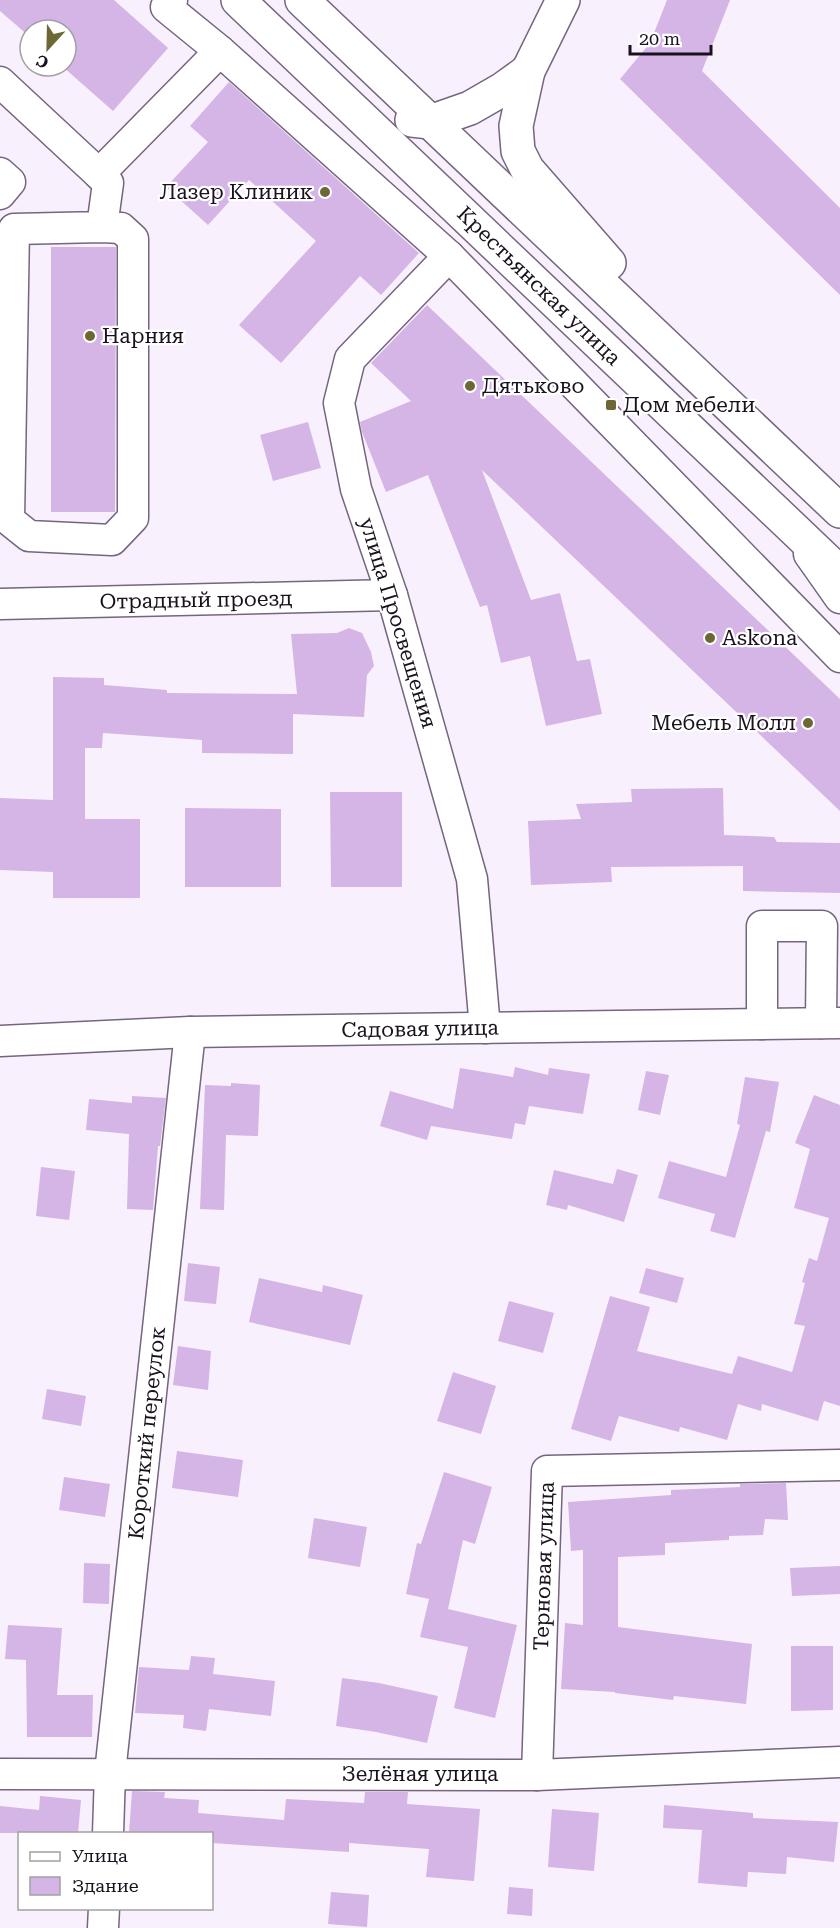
<svg xmlns="http://www.w3.org/2000/svg" width="840" height="1928" font-family="'Roboto Serif',serif">
<rect width="100%" height="100%" fill="#f8f1fd"/>
<g fill="#d4b5e6">
<path d="M0,0h114l54,48 -55,63 -51,-45h4v-36h-36v7l-30,-26z"/>
<path d="M667,0h63l-28,71 138,137v87l-220,-216 30,-36z"/>
<path d="M229,82l190,171 -38,42 -21,-19 -79,87 -42,-38 77,-84 -67,-61 -41,45 -42,-38 42,-45 -18,-16z"/>
<path d="M51,247h65l-1,265h-64z"/>
<path d="M427,305l413,394v112l-358,-341 49,130 29,-7 17,68 13,-2 12,55 -56,12 -16,-70 -29,7 -14,-58 -7,2 -52,-132 -42,17 -24,-60 -2,-10 51,-21 -40,-38z"/>
<path d="M308,422l13,46 -48,13 -13,-46z"/>
<path d="M349,628l13,5 9,19 3,14 -7,9 -3,42 -71,-3v40l-91,-1v-13l-99,-7 -1,15h-17v71h55v79h-87v-26l-53,-2v-72l53,2v-123l51,1v7l63,5v3l130,1 -6,-60 46,-1z"/>
<path d="M723,788l1,47 50,2 3,5 63,1v50l-97,-2v-25l-132,1 1,15 -81,3 -3,-64 53,-2 -5,-15 56,-2 -1,-13z"/>
<path d="M330,792h72v95h-71z"/>
<path d="M185,808l96,1v78h-96z"/>
<path d="M515,1067l33,8 1,-7 41,6 -7,40 -54,-8 -4,19 -10,-2 -3,16 -81,-13 -4,14 -47,-14 10,-35 63,18 7,-41 53,9z"/>
<path d="M646,1071l23,4 -9,40 -22,-5z"/>
<path d="M745,1077l34,5 -9,50 -4,-1 -31,107 -25,-7 5,-17 -57,-16 11,-37 57,16 14,-52 -3,-1z"/>
<path d="M231,1083l29,2 -2,51 -32,-1 -2,75 -24,-1 5,-124 26,1z"/>
<path d="M814,1095l26,10v301l-16,-5 -6,20 -56,-17 -1,7 -23,-7 -11,36 -47,-13 -1,5 -60,-16 -8,25 -40,-12 39,-133 40,11 -13,44 95,23 6,-18 54,16 13,-46 -11,-2 11,-41 -3,-1 7,-24 8,3 12,-43 -35,-10 16,-59 -15,-6z"/>
<path d="M132,1096l34,2 -6,48h-2l-5,64 -26,-1 2,-75 -43,-4 3,-31 43,4z"/>
<path d="M41,1167l34,4 -6,49 -33,-4z"/>
<path d="M617,1169l21,6 -14,47 -56,-17 -1,5 -21,-5 8,-35 59,14z"/>
<path d="M188,1263l32,4 -4,37 -32,-3z"/>
<path d="M646,1268l38,10 -7,25 -38,-10z"/>
<path d="M259,1278l63,14 1,-7 40,10 -13,50 -101,-23z"/>
<path d="M509,1301l45,12 -11,40 -45,-12z"/>
<path d="M178,1346l33,5 -3,39 -35,-5z"/>
<path d="M453,1372l43,14 -15,48 -44,-13z"/>
<path d="M47,1389l39,7 -5,30 -39,-7z"/>
<path d="M177,1451l66,9 -5,37 -66,-9z"/>
<path d="M444,1472l48,15 -17,57 -12,-4 -15,69 69,16 -22,93 -41,-10 14,-61 -48,-10 9,-38 -23,-5 11,-51 4,1z"/>
<path d="M64,1477l46,7 -5,33 -46,-7z"/>
<path d="M786,1483l2,37 -23,-1 -2,16 -34,1v4l-64,3v12l-47,2v70l134,17 -6,60 -72,-8 -1,4 -58,-7v-1l-54,-3 4,-66 18,2v-75l-12,1 -3,-49 103,-7v-5l69,-3v-3z"/>
<path d="M314,1518l53,9 -7,40 -52,-9z"/>
<path d="M84,1563l26,1 -1,40 -26,-1z"/>
<path d="M840,1566v28l-48,2 -2,-28z"/>
<path d="M8,1625l54,3 -5,67h36l-1,42h-65l-1,-77 -21,-1z"/>
<path d="M791,1646h42v64l-42,1z"/>
<path d="M191,1656l24,2 -2,16 62,7 -4,35 -62,-7 -3,22 -23,-3 1,-13 -49,-2 4,-46 50,3z"/>
<path d="M342,1678l37,5 59,13 -11,47 -51,-11 -40,-6z"/>
<path d="M132,1791l33,1 -1,6 35,2 -1,13 86,7 2,-21 78,4 1,-11h43l-1,12 73,5 -6,72 -48,-4 3,-28 -80,-6v9l-137,-9v-10h-83z"/>
<path d="M40,1796l41,4 -3,33h-78v-27l39,4z"/>
<path d="M664,1805l89,8v5l85,4 -4,40 -47,-5 -1,17 -38,-2 -1,15 -49,-4 4,-53 -39,-2z"/>
<path d="M552,1809l47,4 -5,58 -46,-4z"/>
<path d="M509,1887l24,2 -1,27 -25,-2z"/>
<path d="M331,1892l38,3 -2,32 -39,-3z"/>
</g>
<g fill="none" stroke-linecap="round" stroke-linejoin="round">
<g stroke="#75657f" stroke-width="33">
<g id="minor">
<path d="M220,51l229,205 391,401"/>
<path d="M0,82l99,92 121,-123 -54,-44 6,-7"/>
<path d="M0,173l10,9 -10,12"/>
<path d="M99,174l9,9 -6,44 19,1 12,11v279l-21,22 -83,-4 -20,-16 5,-291 88,-2"/>
<path d="M449,256l-99,103 -11,44 17,86 36,106 80,284 13,149"/>
<path d="M809,554l31,44"/>
<path d="M0,604l392,-9"/>
<path d="M762,1024v-98h60l-1,97"/>
<path d="M0,1041l190,-9 650,-9"/>
<path d="M0,1774l537,1 303,-13"/>
<path d="M537,1775l10,-304 293,-6"/>
<path d="M108,1834l2,-61 80,-741"/>
<path d="M103,1928l1,-20"/>
</g>
</g>
<g stroke="#75657f" stroke-width="36">
<g id="major">
<path d="M238,0l602,573"/>
<path d="M302,0l538,511"/>
<path d="M563,0l-35,71 -12,55 2,25 9,18 82,94"/>
<path d="M412,120l18,2 40,-14 33,-19 25,-18"/>
</g>
</g>
<use href="#minor" stroke="#fff" stroke-width="30"/>
<use href="#major" stroke="#fff" stroke-width="33"/>
</g>
<g fill="#6c6733" stroke="#fff" stroke-width="2">
<circle cx="325" cy="192" r="6"/>
<circle cx="90" cy="336" r="6"/>
<circle cx="470" cy="386" r="6"/>
<rect x="605" y="399" width="12" height="12" rx="3"/>
<circle cx="710" cy="638" r="6"/>
<circle cx="808" cy="723" r="6"/>
</g>
<g text-anchor="middle" stroke-width="4.5" stroke-linejoin="round" paint-order="stroke">
<g font-size="21" fill="#19121c" stroke="#fff" text-anchor="start">
<text x="313" y="199" text-anchor="end">Лазер Клиник</text>
<text x="102" y="343">Нарния</text>
<text x="482" y="393">Дятьково</text>
<text x="623" y="412">Дом мебели</text>
<text x="722" y="645">Askona</text>
<text x="796" y="730" text-anchor="end">Мебель Молл</text>
</g>
<g font-size="21" fill="#19121c" stroke="#fff">
<text transform="translate(539 286) rotate(44)" y="7">Крестьянская улица</text>
<text transform="translate(196 600) rotate(-1)" y="7">Отрадный проезд</text>
<text transform="translate(398 623) rotate(73)" y="7">улица Просвещения</text>
<text transform="translate(420 1029) rotate(-1)" y="7">Садовая улица</text>
<text transform="translate(147 1433) rotate(-84)" y="7">Короткий переулок</text>
<text transform="translate(544 1566) rotate(-88)" y="7">Терновая улица</text>
<text x="420" y="1781">Зелёная улица</text>
</g>
</g>
<rect x="18" y="1832" width="195" height="78" fill="#ffffff" stroke="#a3a0a4" stroke-width="1.5"/>
<rect x="30" y="1852" width="30" height="9" fill="#ffffff" stroke="#a3a0a4" stroke-width="1.5"/>
<text x="72" y="1862" font-size="18" fill="#19121c">Улица</text>
<rect x="30" y="1877" width="30" height="18" fill="#d4b5e6" stroke="#a3a0a4" stroke-width="1.5"/>
<text x="72" y="1892" font-size="18" fill="#19121c">Здание</text>
<g transform="translate(48 48) rotate(202)"><circle r="28" fill="#ffffff" stroke="#a3a0a4" stroke-width="1.5"/>
<path d="M0-4.5L10 22L0 15L-10 22Z" fill="#6c6733"/>
<text y="-9" font-size="16" font-weight="bold" text-anchor="middle" fill="#19121c">С</text>
</g>
<path d="M630 45v9h81v-9" fill="none" stroke="#19121c" stroke-width="3"/>
<text x="639" y="45" font-size="18" fill="#19121c" stroke="#ffffff" stroke-width="4.5" paint-order="stroke">20 m</text>
</svg>
